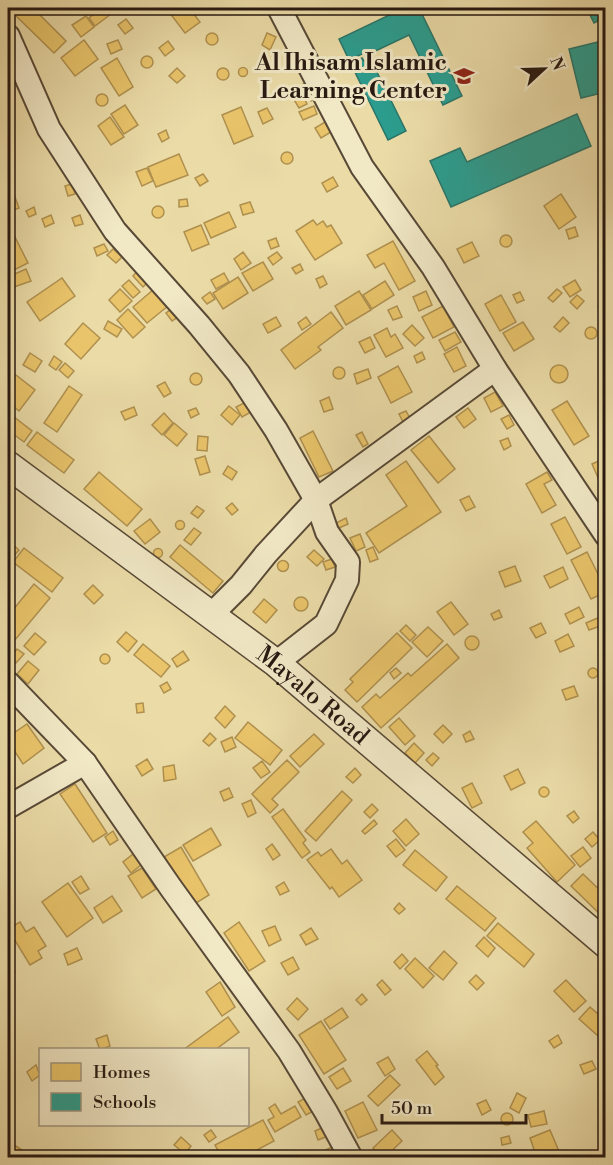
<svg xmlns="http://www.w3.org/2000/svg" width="613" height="1165" font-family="'Libre Bodoni',serif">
<rect width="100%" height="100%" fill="#eadba7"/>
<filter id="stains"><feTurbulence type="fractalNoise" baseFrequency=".00333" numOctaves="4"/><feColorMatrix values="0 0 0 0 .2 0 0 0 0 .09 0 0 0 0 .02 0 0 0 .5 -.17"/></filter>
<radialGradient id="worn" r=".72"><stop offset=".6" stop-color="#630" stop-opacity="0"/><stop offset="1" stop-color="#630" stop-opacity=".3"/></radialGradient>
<g fill="#e9c46a" stroke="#af904f" stroke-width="1.5">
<path d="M18,8h22l-4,3 30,30 -12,12 -41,-40z"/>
<path d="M97,8h22l-24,18 -6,-8 10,-8z"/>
<path d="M166,8h23l11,14 -15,11z"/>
<path d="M86,16l8,11 -13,10 -9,-12z"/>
<path d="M126,19l7,9 -8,6 -7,-9z"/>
<path d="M267,33l9,4 -6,13 -8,-5z"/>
<circle cx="212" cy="39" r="6"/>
<path d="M84,40l14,19 -23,17 -14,-18z"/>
<path d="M118,40l4,9 -11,5 -4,-10z"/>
<path d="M168,41l6,8 -9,7 -6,-8z"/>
<circle cx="147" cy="62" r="6"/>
<path d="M117,58l16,29 -14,9 -18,-28z"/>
<circle cx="243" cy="72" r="4.5"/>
<path d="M177,68l8,8 -8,7 -8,-7z"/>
<circle cx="223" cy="74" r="6"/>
<path d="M309,81l8,17 -6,3 -8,-17z"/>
<path d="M299,88l8,16 -8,4 -9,-15z"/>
<circle cx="102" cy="100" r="6"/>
<path d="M125,105l13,20 -14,9 -13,-20z"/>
<path d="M314,106l3,8 -14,6 -4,-8z"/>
<path d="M241,107l12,29 -19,8 -12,-29z"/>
<path d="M267,108l6,11 -10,5 -5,-12z"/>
<path d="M110,117l14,20 -13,8 -13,-19z"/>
<path d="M325,122l6,10 -10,6 -6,-10z"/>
<path d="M166,130l3,8 -7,4 -4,-8z"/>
<circle cx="287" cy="158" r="6"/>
<path d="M179,154l9,21 -32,12 -8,-20z"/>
<path d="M147,168l6,13 -11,5 -6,-14z"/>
<path d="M203,174l5,7 -8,5 -5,-8z"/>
<path d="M333,177l5,9 -11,6 -5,-9z"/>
<path d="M72,184l3,10 -7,2 -3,-10z"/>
<path d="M561,194l15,23 -17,12 -15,-23z"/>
<path d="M15,197l4,11 -11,4v-12z"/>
<path d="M187,199l1,7 -9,1v-7z"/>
<path d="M250,202l4,10 -11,3 -3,-10z"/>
<circle cx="158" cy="212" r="6"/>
<path d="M34,207l2,7 -7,3 -3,-6z"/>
<path d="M229,212l7,15 -25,11 -7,-15z"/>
<path d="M51,215l3,8 -9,4 -3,-8z"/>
<path d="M80,215l3,9 -8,2 -3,-8z"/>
<path d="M313,220l4,5 6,-4 4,6 4,-2 11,18 -27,17 -19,-29z"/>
<path d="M201,225l8,19 -17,7 -8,-19z"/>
<path d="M575,227l3,9 -9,3 -3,-9z"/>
<circle cx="506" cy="241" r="6"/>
<path d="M15,237l13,26 -20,10v-32z"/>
<path d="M276,238l3,8 -8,3 -3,-8z"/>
<path d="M393,241l22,40 -16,9 -15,-27 -9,5 -8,-13z"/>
<path d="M472,242l7,14 -15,7 -7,-14z"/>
<path d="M104,244l4,7 -11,5 -3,-8z"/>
<path d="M113,249l9,8 -6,6 -9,-8z"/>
<path d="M243,252l8,11 -10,7 -7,-11z"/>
<path d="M277,252l5,6 -9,7 -5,-7z"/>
<path d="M263,262l10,17 -20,12 -11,-18z"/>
<path d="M300,264l3,6 -7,4 -4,-6z"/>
<path d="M26,269l5,12 -17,6 -4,-11z"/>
<path d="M138,270l11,11 -6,6 -10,-11z"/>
<path d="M224,273l5,9 -13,7 -5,-9z"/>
<path d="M323,276l4,8 -7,4 -4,-9z"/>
<path d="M238,277l10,16 -25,16 -10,-16z"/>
<path d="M62,278l13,18 -35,25 -13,-19z"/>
<path d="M129,280l11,12 -7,6 -11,-12z"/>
<path d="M575,280l6,10 -11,7 -7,-10z"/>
<path d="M385,281l9,14 -22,14 -9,-14z"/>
<path d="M120,289l12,12 -12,11 -11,-12z"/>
<path d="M154,289l14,17 -21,17 -14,-16z"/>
<path d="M557,289l5,4 -9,9 -5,-4z"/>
<path d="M359,291l12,19 -25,15 -11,-19z"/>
<path d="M426,291l6,14 -13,6 -6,-14z"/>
<path d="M210,292l5,7 -8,5 -5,-6z"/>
<path d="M520,292l4,8 -7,3 -4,-8z"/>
<path d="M501,295l15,27 -16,9 -15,-27z"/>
<path d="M577,295l7,6 -7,8 -7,-7z"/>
<path d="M606,302v12l-4,2 -4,-10z"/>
<path d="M397,306l5,11 -9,3 -5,-10z"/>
<path d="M443,306l11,21 -21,11 -11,-21z"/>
<path d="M174,307l7,8 -9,6 -6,-8z"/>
<path d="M128,309l17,18 -12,11 -16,-18z"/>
<path d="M331,312l12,16 -25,19 3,3 -26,19 -14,-19z"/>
<path d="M276,317l5,9 -13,7 -5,-9z"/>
<path d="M306,317l5,7 -9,6 -4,-7z"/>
<path d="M563,317l6,6 -9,9 -6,-5z"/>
<path d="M108,321l14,8 -5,8 -13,-8z"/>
<path d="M523,322l11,17 -20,12 -11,-18z"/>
<path d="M83,323l17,15 -19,21 -16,-15z"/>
<path d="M412,325l12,13 -9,8 -12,-12z"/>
<circle cx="591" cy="333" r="6"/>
<path d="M8,328l7,13 -7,4z"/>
<path d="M387,328l4,9 4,-3 8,14 -17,9 -12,-22z"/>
<path d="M455,332l6,10 -16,9 -6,-11z"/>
<path d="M370,337l5,11 -10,5 -6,-11z"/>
<path d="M457,347l9,19 -12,6 -10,-18z"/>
<path d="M422,352l3,7 -8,4 -3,-7z"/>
<path d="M30,353l12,8 -7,11 -12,-7z"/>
<path d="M54,356l8,6 -6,8 -7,-5z"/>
<path d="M65,363l9,8 -6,7 -9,-8z"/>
<circle cx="559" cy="374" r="9"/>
<path d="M398,366l14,26 -21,11 -13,-26z"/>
<circle cx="339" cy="373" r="6"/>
<path d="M368,369l3,9 -14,6 -3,-10z"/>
<circle cx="196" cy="379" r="6"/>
<path d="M16,375l19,15 -16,21 -11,-9v-16z"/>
<path d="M165,382l6,11 -7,4 -7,-11z"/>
<path d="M69,386l13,9 -25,37 -13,-9z"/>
<path d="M495,392l8,14 -12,6 -7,-14z"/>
<path d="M329,397l4,12 -9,3 -4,-11z"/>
<path d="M567,401l22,35 -15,9 -22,-35z"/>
<path d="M246,402l5,10 -9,5 -6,-10z"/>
<path d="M229,406l11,9 -8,10 -11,-10z"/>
<path d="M134,407l3,8 -12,5 -4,-8z"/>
<path d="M196,408l3,6 -8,4 -3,-7z"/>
<path d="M468,408l8,11 -12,9 -8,-11z"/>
<path d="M406,411l5,9 -7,4 -5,-10z"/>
<path d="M9,413l23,18 -8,11 -16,-12z"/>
<path d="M164,413l9,10 -11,12 -10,-10z"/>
<path d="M509,415l5,10 -7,4 -6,-10z"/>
<path d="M174,423l13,11 -10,12 -13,-11z"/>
<path d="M313,431l20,40 -14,6 -19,-39z"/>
<path d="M37,432l37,28 -10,13 -37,-28z"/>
<path d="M362,432l6,12 -5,3 -7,-12z"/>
<path d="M198,436l10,1 -1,14 -10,-1z"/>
<path d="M429,436l26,33 -17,14 -27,-33z"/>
<path d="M508,438l3,8 -7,4 -4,-9z"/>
<path d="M205,456l5,16 -10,3 -5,-16z"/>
<path d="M606,458v38l-14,-32z"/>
<path d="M406,461l35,51 -62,41 -13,-20 41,-27 -21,-31z"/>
<path d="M228,466l9,6 -5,8 -9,-6z"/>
<path d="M99,472l43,37 -15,17 -43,-37z"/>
<path d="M547,472l5,8 -8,4 12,21 -14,8 -16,-29z"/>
<path d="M469,496l6,11 -9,4 -6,-11z"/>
<path d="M232,503l6,7 -6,5 -6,-7z"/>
<path d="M197,506l7,5 -6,7 -7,-5z"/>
<path d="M565,517l16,30 -14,7 -16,-30z"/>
<path d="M346,518l2,6 -9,4 -3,-5z"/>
<path d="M150,519l10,13 -15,12 -11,-13z"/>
<circle cx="180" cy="525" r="4.5"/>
<path d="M194,528l7,5 -10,12 -7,-5z"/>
<path d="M360,534l5,13 -9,4 -6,-13z"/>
<path d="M8,540l11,10 -10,12 -1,-1z"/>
<path d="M180,545l43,36 -10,12 -43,-36z"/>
<path d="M373,547l5,12 -8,3 -4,-12z"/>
<path d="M24,548l39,30 -11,14 -39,-30z"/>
<circle cx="158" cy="553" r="4.5"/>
<path d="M314,550l10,9 -7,7 -10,-9z"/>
<path d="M587,552l19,38v2l-15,7 -20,-39z"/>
<path d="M332,559l3,8 -9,3 -3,-8z"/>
<circle cx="283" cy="566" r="5.5"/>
<path d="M515,566l6,15 -16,6 -6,-15z"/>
<path d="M563,567l5,12 -18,9 -6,-12z"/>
<path d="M34,584l16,14 -40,48 -2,-2v-28z"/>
<path d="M93,585l10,10 -9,9 -10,-10z"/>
<circle cx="301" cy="604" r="7"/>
<path d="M264,599l13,11 -11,13 -13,-11z"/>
<path d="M451,602l17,22 -14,11 -17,-23z"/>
<path d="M579,607l5,10 -14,7 -5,-10z"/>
<path d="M499,610l3,7 -8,3 -3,-6z"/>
<path d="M600,617l3,8 -14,5 -3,-7z"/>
<path d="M541,623l5,10 -10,5 -6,-10z"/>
<path d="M406,625l10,10 -6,6 -10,-10z"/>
<path d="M428,627l15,14 -16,16 -15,-15z"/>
<path d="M126,632l11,9 -9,11 -11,-10z"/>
<path d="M35,633l11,9 -12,13 -10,-9z"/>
<path d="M397,633l15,15 -55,54 -12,-12 8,-8 -3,-3z"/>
<path d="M568,634l6,12 -14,6 -5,-11z"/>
<circle cx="472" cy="643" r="7"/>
<path d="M143,644l27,22 -9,11 -27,-22z"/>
<path d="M447,644l12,14 -78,70 -19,-21 14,-13 4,4 28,-25 3,3z"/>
<path d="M17,649l7,5 -8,9 -6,-5z"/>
<path d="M183,651l6,9 -12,7 -5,-8z"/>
<circle cx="105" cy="659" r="5"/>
<path d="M28,661l11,9 -11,14 -11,-10z"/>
<circle cx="593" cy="673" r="5"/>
<path d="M396,668l5,5 -7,6 -4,-6z"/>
<path d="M167,682l4,7 -7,4 -4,-7z"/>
<path d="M574,686l4,10 -12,4 -4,-10z"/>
<path d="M143,703l1,9 -7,1 -1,-9z"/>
<path d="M225,706l10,10 -10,12 -10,-10z"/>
<path d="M399,718l16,18 -10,9 -16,-18z"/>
<path d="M248,722l34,28 -12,15 -35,-27z"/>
<path d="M27,724l17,24 -21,16 -15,-23v-4z"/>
<path d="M443,725l9,9 -9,9 -9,-9z"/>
<path d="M470,731l4,8 -8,3 -3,-7z"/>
<path d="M210,733l6,6 -7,7 -6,-5z"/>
<path d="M314,734l10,10 -24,23 -10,-11z"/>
<path d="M232,737l4,10 -11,5 -4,-10z"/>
<path d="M414,743l10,10 -9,10 -10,-10z"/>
<path d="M433,753l6,5 -7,8 -6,-6z"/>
<path d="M147,759l6,10 -11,7 -6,-10z"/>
<path d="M287,760l12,12 -27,27 6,6 -8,8 -18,-19z"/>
<path d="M262,761l8,11 -9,6 -8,-10z"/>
<path d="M174,765l2,14 -12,2 -1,-14z"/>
<path d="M355,768l6,7 -8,8 -7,-6z"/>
<path d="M518,769l7,14 -14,7 -7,-14z"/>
<path d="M472,783l10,20 -10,5 -10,-20z"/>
<path d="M75,784l32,49 -14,9 -33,-48z"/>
<circle cx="544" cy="792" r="5"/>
<path d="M229,788l4,9 -9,4 -4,-9z"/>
<path d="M342,791l10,9 -36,41 -11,-10z"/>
<path d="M251,800l5,13 -8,4 -6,-13z"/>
<path d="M372,804l6,6 -8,8 -6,-6z"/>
<path d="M283,809l23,31 -3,3 7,9 -8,6 -30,-41z"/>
<path d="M574,811l5,7 -6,5 -6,-7z"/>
<path d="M406,819l13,15 -13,12 -13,-15z"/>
<path d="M374,820l3,4 -12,10 -3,-3z"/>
<path d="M536,821l39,44 -18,17 -30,-34 6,-5 -10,-11z"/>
<path d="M211,828l10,17 -28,16 -10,-16z"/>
<path d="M113,831l5,9 -8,5 -5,-8z"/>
<path d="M593,832l7,8 -8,7 -7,-8z"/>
<path d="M396,839l9,11 -9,7 -9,-11z"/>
<path d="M272,844l8,11 -7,5 -7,-11z"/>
<path d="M181,847l28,48 -16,10 -29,-48z"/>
<path d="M583,847l8,11 -11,9 -9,-11z"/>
<path d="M331,849l11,15 5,-4 15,20 -23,17 -7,-10 -2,2 -23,-29 11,-8 3,4z"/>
<path d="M415,850l32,27 -11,14 -33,-26z"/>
<path d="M133,854l8,11 -10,8 -8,-11z"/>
<path d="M142,868l14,21 -14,9 -14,-22z"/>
<path d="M583,874l23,22v24l-35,-34z"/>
<path d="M81,876l8,13 -9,5 -8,-12z"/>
<path d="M284,882l5,9 -9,4 -4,-8z"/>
<path d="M68,883l25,35 -26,19 -25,-35z"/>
<path d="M457,886l39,32 -11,13 -39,-32z"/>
<path d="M112,896l10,15 -19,12 -9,-15z"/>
<path d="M399,903l6,6 -6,5 -5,-5z"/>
<path d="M20,922l6,10 8,-5 12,19 -8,5 4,7 -12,7 -22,-36z"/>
<path d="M239,922l26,39 -16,10 -25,-38z"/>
<path d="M498,923l36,31 -10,13 -37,-31z"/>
<path d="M275,926l6,14 -12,6 -7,-15z"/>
<path d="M311,928l7,11 -12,6 -6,-10z"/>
<path d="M484,937l11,11 -7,9 -12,-11z"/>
<path d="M77,948l5,11 -14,6 -4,-11z"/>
<path d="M444,951l13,12 -14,17 -14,-12z"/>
<path d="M402,954l6,7 -8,8 -6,-7z"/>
<path d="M293,957l6,12 -11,6 -7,-12z"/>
<path d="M415,958l19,18 -11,12 -18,-19z"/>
<path d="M13,965l2,8 -7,3v-9z"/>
<path d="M476,975l8,8 -7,7 -8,-8z"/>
<path d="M382,980l9,10 -6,5 -8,-10z"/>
<path d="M566,980l20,21 -12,11 -20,-21z"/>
<path d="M220,982l15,25 -13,9 -16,-24z"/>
<path d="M362,994l5,6 -6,5 -5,-5z"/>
<path d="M297,998l11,11 -10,11 -11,-11z"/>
<path d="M590,1007l16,14v22l-27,-24z"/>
<path d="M342,1008l6,9 -18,12 -6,-9z"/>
<path d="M228,1017l11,15 -24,18h-32z"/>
<path d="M321,1021l25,39 -22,14 -25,-39z"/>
<path d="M107,1035l3,11 -10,4 -4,-11z"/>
<path d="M558,1035l4,8 -8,5 -5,-7z"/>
<path d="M427,1051l11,14 -2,1 8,11 -9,8 -19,-25z"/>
<path d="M388,1057l7,12 -10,7 -8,-13z"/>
<path d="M592,1061l4,8 -12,5 -4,-9z"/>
<path d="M36,1065l4,10 -8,6 -5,-9z"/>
<path d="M343,1068l8,13 -14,8 -8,-12z"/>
<path d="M390,1075l10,10 -22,21 -10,-10z"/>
<path d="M517,1093l9,5 -7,15 -9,-5z"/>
<path d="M307,1097l8,13 -9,5 -8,-13z"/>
<path d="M486,1100l5,10 -9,5 -5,-11z"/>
<path d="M363,1102l14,28 -19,8 -13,-27z"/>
<path d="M275,1104l6,10 14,-8 6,11 -26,15 -7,-12 6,-3 -5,-9z"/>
<path d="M544,1111l3,13 -16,3 -3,-12z"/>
<circle cx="507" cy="1119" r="6"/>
<path d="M263,1120l11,21 -32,17h-20l-7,-13z"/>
<path d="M324,1127l4,9 -10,4 -3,-9z"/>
<path d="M211,1130l5,7 -7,5 -5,-7z"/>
<path d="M392,1130l10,11 -18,17h-3l-8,-10z"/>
<path d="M550,1130l11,26 -24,2 -7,-20z"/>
<path d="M509,1136l2,7 -9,2 -1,-7z"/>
<path d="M181,1137l10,9 -6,8 -11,-9z"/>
<path d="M8,1141l17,11 -3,6h-14z"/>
<path d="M332,1147l4,11h-15l-2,-5z"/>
</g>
<g fill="#2a9d8f" stroke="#297569" stroke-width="1.5">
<path d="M404,8h15l43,88 -19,9 -34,-70 -44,21 -1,-3 -15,7 -10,-21z"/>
<path d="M590,8h16v9l-12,6 -7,-14z"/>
<path d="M606,40v52l-25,6 -12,-49z"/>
<path d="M362,58l2,3 6,-3 36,73 -18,9 -37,-76z"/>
<path d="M577,114l14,32 -140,61 -21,-46 30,-13 7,14z"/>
</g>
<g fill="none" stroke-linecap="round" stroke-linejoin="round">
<g stroke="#584936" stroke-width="26">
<g id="minor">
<path d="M279,8l83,159 71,100 62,102 111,166"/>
<path d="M8,36l41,93 66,102 84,94 40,49 37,56 40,70 11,32 21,30 -1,18 -21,44 -50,39"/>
<path d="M211,615l30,-30 25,-31 50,-54 179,-131"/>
<path d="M8,683l77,80 86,125 118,163 37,61 25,46"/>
<path d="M8,807l77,-44"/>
</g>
</g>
<g stroke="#584936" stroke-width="30">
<g id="tertiary">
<path id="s1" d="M8,465l268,198 330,281"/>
</g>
</g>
<use href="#minor" stroke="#f1e8c6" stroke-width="22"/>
<use href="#tertiary" stroke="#f1e8c6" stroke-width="27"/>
</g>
<defs>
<g id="school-bare" transform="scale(1.62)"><path d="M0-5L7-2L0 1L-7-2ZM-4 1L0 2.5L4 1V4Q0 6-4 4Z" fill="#8f2418" stroke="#f1e8c6" stroke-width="2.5" paint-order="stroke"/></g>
</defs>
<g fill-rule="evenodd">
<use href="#school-bare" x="464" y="76"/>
</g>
<g text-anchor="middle" stroke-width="6" stroke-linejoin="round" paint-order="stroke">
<g font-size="24" font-weight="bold" fill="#271811" stroke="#f1e8c6" text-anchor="end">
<text x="447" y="70">Al Ihisam Islamic<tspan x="447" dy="28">Learning Center</tspan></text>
</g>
<g font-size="24" fill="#271811" stroke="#f1e8c6">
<text dy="8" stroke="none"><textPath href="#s1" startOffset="382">Mayalo Road</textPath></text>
</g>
</g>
<rect width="613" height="1165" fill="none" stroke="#eadba7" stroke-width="30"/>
<rect x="9" y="9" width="595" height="1147" fill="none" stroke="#271811" stroke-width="3"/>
<rect x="15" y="15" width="583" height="1135" fill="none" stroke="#271811" stroke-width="1.5"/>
<rect x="39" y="1048" width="210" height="78" fill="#f1e8c6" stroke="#a0957e" stroke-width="1.5"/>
<rect x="51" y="1063" width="30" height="18" fill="#e9c46a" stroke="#a0957e" stroke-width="1.5"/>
<text x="93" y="1078" font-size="18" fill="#271811">Homes</text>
<rect x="51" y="1093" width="30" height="18" fill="#2a9d8f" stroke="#a0957e" stroke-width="1.5"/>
<text x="93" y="1108" font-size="18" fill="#271811">Schools</text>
<g transform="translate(544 69) rotate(68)" stroke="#f1e8c6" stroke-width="4.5" paint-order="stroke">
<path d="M0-4.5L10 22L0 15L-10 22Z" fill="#271811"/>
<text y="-9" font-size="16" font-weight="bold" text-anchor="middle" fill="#271811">N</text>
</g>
<path d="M382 1114v9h144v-9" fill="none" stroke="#271811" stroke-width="3"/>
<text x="391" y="1114" font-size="18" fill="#271811" stroke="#f1e8c6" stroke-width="4.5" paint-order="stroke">50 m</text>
<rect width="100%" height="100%" filter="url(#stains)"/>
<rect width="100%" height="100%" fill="url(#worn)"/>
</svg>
